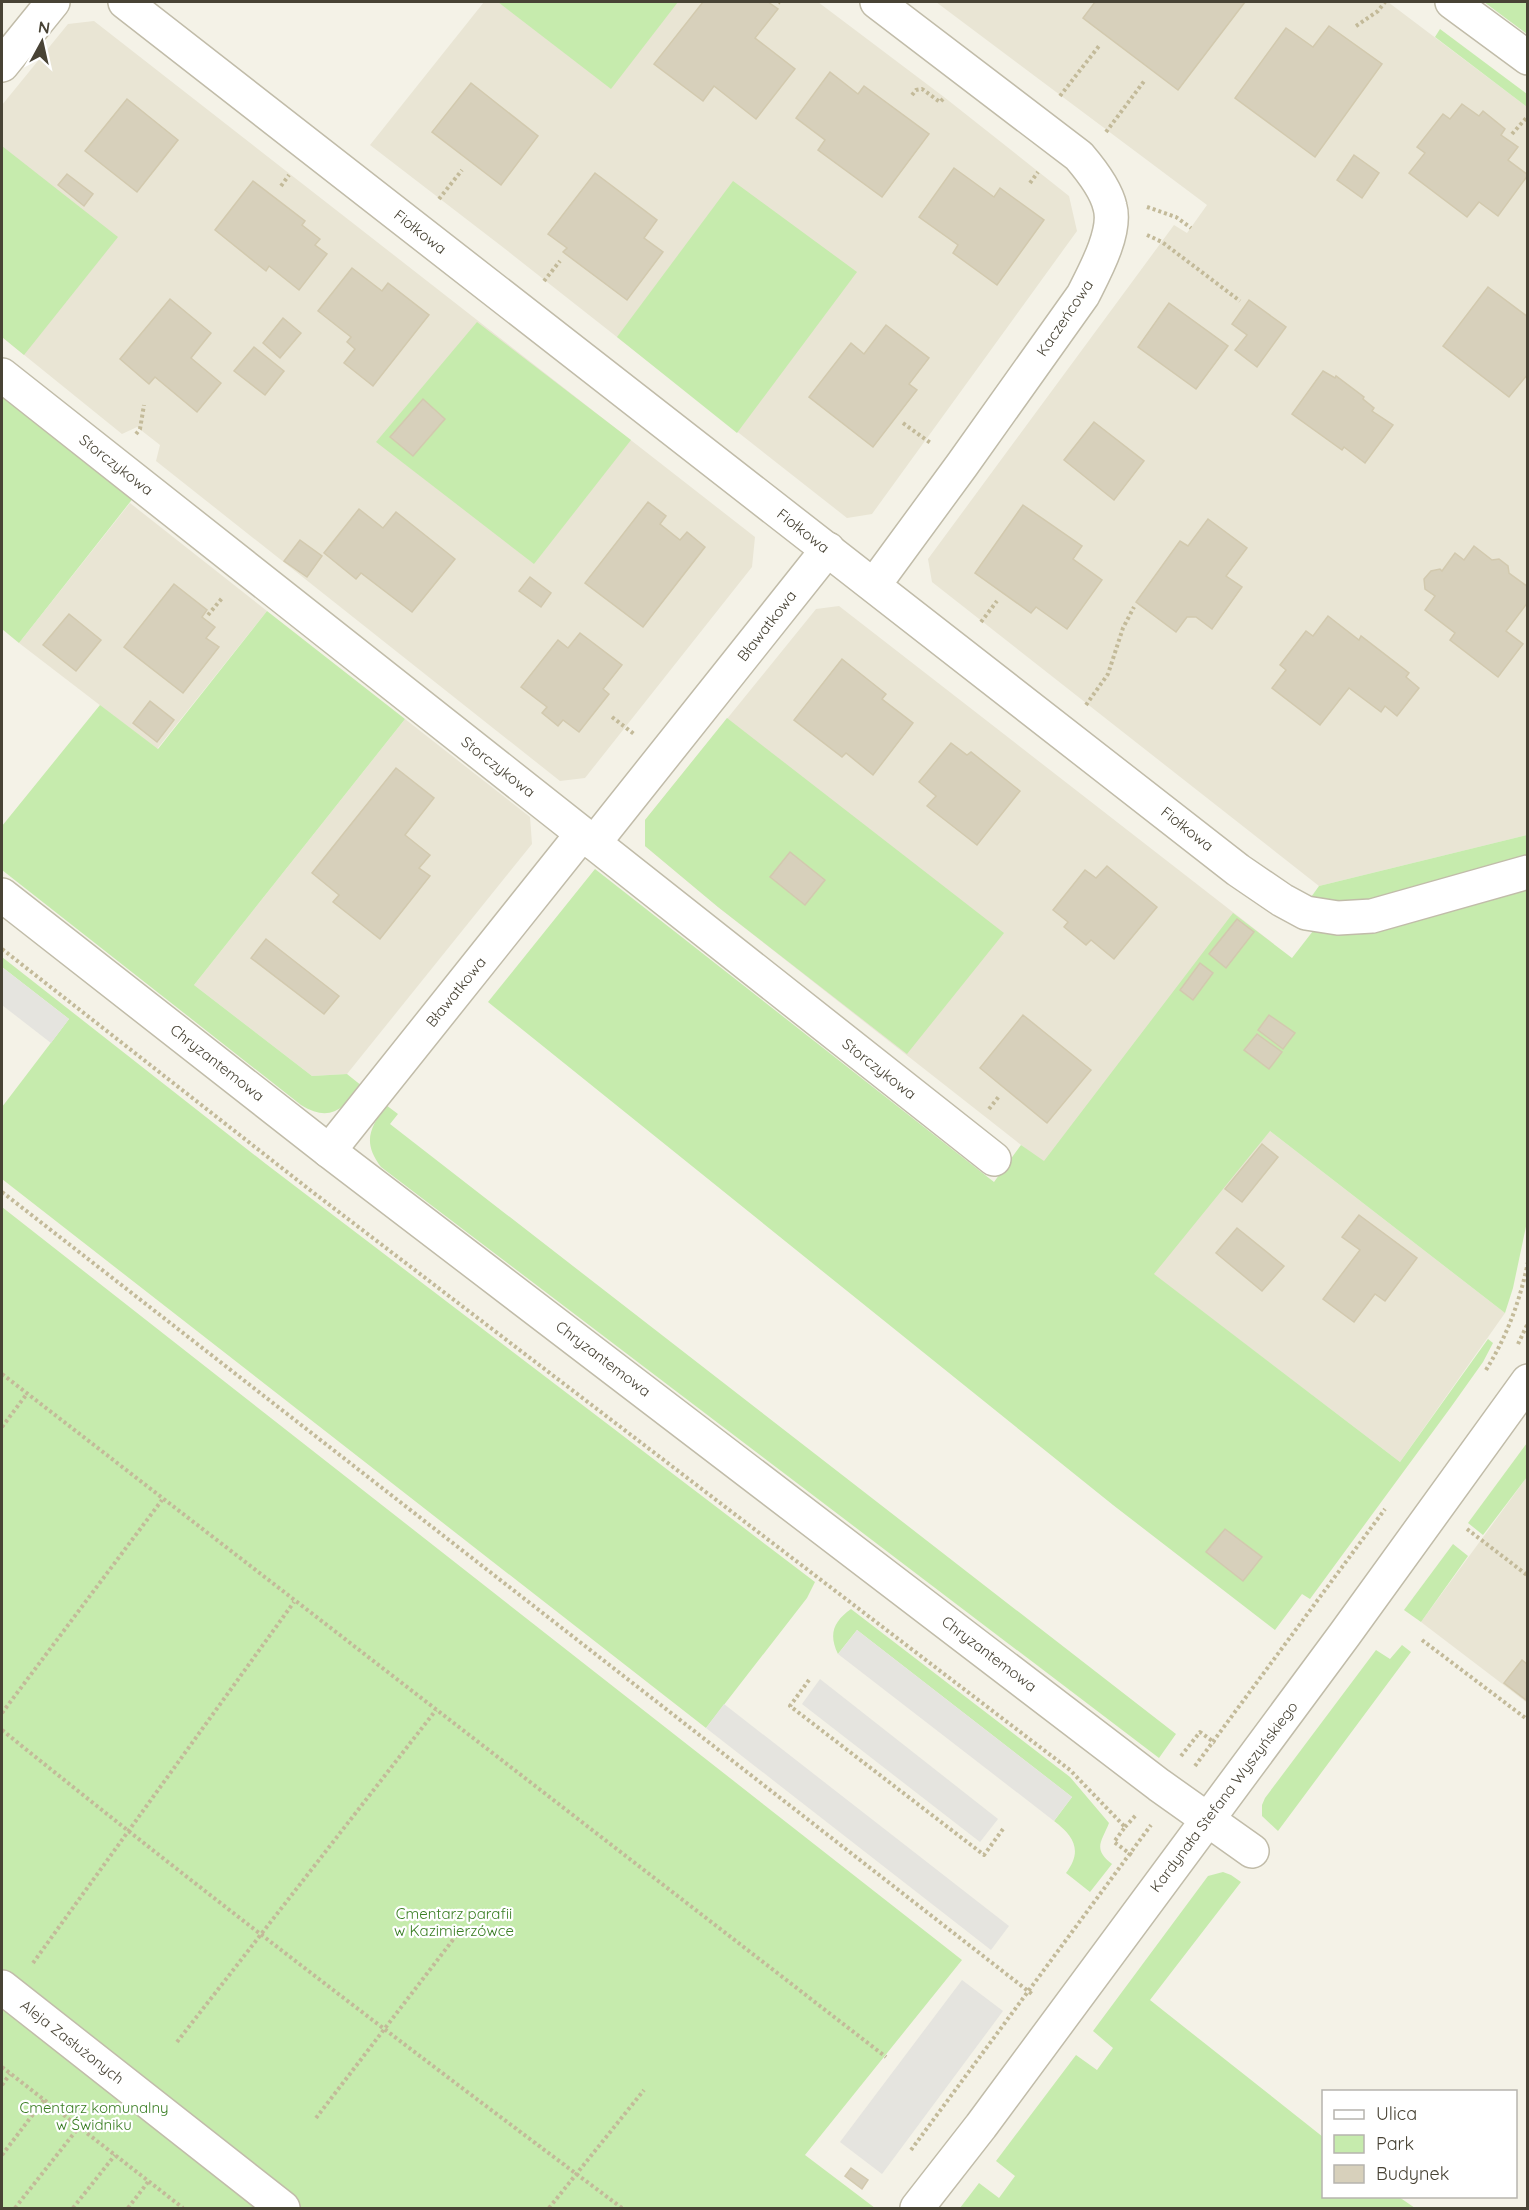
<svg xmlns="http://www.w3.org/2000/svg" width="1529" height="2210" font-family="Quicksand,sans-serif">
<rect width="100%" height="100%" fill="#f4f2e7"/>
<g fill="#e9e5d4">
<path d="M484,2h334l126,95 125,99 8,35 -205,283 -25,4 -347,-273 -130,-100z"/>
<path d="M936,2h452l139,105v728l-208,51 -387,-304 -4,-23 246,-334 13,8 20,-28z"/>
<path d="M94,21l661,516 -3,30 -167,211 -25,3 -404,-320 4,-16 -23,-18 -15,7 -120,-97v-232l66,-81z"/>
<path d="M130,503l137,108 -110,138 -138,-106z"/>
<path d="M839,606l435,338 -4,187 235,182 -105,149 -247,-188 12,-16 -447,-351 -73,-61v-26l171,-211z"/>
<path d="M405,719l125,98 2,27 -185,230 -35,2 -118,-91z"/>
<path d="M1527,1477v223l-1,2 -105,-80z"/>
</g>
<g fill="#c6ebad">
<path d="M498,2h180l-67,87z"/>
<path d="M1484,2h43v32z"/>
<path d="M1440,29l87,65v13l-92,-70z"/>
<path d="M2,146l116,91 -94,118 -22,-18z"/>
<path d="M733,181l124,91 -120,161 -120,-96z"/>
<path d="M477,322l154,118 -97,124 -158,-122z"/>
<path d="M2,391l132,106 -115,146 -17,-14z"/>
<path d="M267,611l138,108 -211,266 118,91 35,-2 15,12c-19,23 -32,37 -61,19l-299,-235v-44l98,-121 58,44z"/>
<path d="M727,718l277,215 -97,121 -189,-147 -73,-61v-26z"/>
<path d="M1527,835v20l-148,42 -29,6 -41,-3 10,-14z"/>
<path d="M595,869l399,313 27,-37 23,16 189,-248 59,45 21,-27 35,4 33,-6 146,-39 1,327 -15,71 -8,25 -235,-182 -116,143 246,188 88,-123 5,4 -10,19 -32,45 -141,192 -8,-5 -27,36 -162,-125 -625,-503z"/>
<path d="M2,957l264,207 549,418 -8,16 -101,130 -704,-549v-72l67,-88 -67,-52z"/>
<path d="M386,1105l12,9 -8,10 786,610 -17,24 -778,-591c-19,-25 -11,-39 5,-62z"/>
<path d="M2,1207l960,753 -157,195 70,53h-873z"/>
<path d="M1527,1443v34l-44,58 -15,-12z"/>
<path d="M1453,1544l15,12 -47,66 -17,-12z"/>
<path d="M851,1609l219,168 39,46c-7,18 -17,26 3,41l-22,28 -24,-19c17,-22 8,-37 -12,-52l18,-24 -215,-167 -19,24c-10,-20 -4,-33 13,-45z"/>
<path d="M1402,1645l9,7 -133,179 -16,-15v-11l3,-7 111,-148 14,9z"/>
<path d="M1223,1872l8,3 10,7 -91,118 173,137 1,59 75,1 16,11h-455l19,-25 20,15 16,-22 -19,-15 80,-106 21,15 16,-22 -20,-17 115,-155z"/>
</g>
<g fill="#e5e4df">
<path d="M2,967l67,52 -18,24 -49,-38z"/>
<path d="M857,1630l215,167 -18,24 -216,-167z"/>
<path d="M820,1679l178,140 -18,23 -178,-138z"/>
<path d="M724,1704l285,222 -18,24 -285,-222z"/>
<path d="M962,1980l41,31 -121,163 -42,-32z"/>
</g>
<g fill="#d7d0bb" stroke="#d2c9ae" stroke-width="1.5">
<path d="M703,2h65l10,7 -23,29 40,31 -39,50 -42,-33 -11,15 -49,-37z"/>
<path d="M1095,2h150l-67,88 -95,-72z"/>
<path d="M1329,26l53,38 -67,93 -80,-59 51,-70 27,19z"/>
<path d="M830,72l28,22 6,-8 65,48 -47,63 -64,-47 7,-10 -29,-22z"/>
<path d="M471,83l67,53 -37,49 -69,-53z"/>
<path d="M127,99l51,41 -41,52 -52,-41z"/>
<path d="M1462,104l17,12 4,-5 22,18 -4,6 17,12 -10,13 20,15 -30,41 -19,-14 -12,15 -58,-44 16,-20 -8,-6 26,-33 7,5z"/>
<path d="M1354,155l25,18 -17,25 -25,-18z"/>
<path d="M954,168l40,29 6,-9 44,32 -47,65 -44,-32 5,-8 -39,-28z"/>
<path d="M595,173l62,47 -13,18 19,14 -36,48 -64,-48 4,-4 -19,-14z"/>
<path d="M67,174l26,20 -9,12 -26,-21z"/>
<path d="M253,181l52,40 -3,4 18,14 -5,6 12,9 -28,36 -30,-24 -3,5 -51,-41z"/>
<path d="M352,268l30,23 6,-8 41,32 -56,71 -29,-23 11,-14 -8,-7 4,-5 -33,-26z"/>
<path d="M1488,287l40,30v57l-19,23 -66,-51z"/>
<path d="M170,299l41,34 -20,25 30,25 -24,29 -42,-35 -6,7 -29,-25z"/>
<path d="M1249,300l37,27 -29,40 -22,-17 12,-15 -15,-11z"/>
<path d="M1169,303l59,43 -32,43 -58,-42z"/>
<path d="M283,318l18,15 -21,25 -17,-15z"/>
<path d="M886,325l43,33 -20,26 8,6 -44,57 -64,-50 42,-54 13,11z"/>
<path d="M254,347l30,24 -19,24 -31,-24z"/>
<path d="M1323,371l12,7 1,-2 28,21 -1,2 11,9 -2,3 21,14 -28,38 -21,-16 -2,3 -50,-36z"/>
<path d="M423,399l22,20 -32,37 -23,-19z"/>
<path d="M1094,422l50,39 -30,39 -50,-40z"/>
<path d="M648,502l18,14 -6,8 20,16 7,-8 18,15 -62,80 -58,-44z"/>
<path d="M1023,505l59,41 -9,13 29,21 -35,49 -31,-22 -5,6 -56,-40z"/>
<path d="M359,509l24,19 13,-16 59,47 -43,53 -51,-39 -5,6 -32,-26z"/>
<path d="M1208,519l39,29 -21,28 16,11 -30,42 -16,-12h-9l-11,15 -40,-30 44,-61 8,5z"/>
<path d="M300,540l22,16 -15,21 -23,-16z"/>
<path d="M1474,546l18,14 7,-1 9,7 1,7 19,14v15l-22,29 17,13 -25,33 -48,-37 5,-7 -30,-23 10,-14 -10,-7 -1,-10 7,-8 9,-2 2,2 13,-18 9,7z"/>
<path d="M530,577l21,16 -10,14 -22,-16z"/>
<path d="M174,584l33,26 -5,7 13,10 -9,11 13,9 -36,46 -59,-46z"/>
<path d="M69,614l32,26 -25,31 -33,-26z"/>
<path d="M1328,616l31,24 2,-4 48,37 -3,4 13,11 -22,28 -12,-10 -4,6 -32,-24 -29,37 -48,-37 14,-18 -6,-5 26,-34 7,5z"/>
<path d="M580,633l42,32 -19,24 6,5 -30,38 -16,-12 -5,6 -16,-13 5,-6 -26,-20 37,-47 10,8z"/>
<path d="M842,659l44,35 -4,5 31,24 -40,52 -27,-22 -4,4 -48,-37z"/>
<path d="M150,701l24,19 -17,22 -24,-19z"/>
<path d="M951,743l16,12 4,-3 49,39 -43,54 -50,-39 9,-10 -17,-14z"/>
<path d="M396,768l38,30 -29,37 25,20 -11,13 11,8 -50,63 -47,-37 6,-7 -27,-22z"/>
<path d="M790,852l35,28 -20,25 -35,-28z"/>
<path d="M1107,866l50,41 -43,52 -23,-19 -5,5 -22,-18 4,-5 -15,-12 32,-40 11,8z"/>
<path d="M1237,919l17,13 -28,36 -17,-14z"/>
<path d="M266,939l73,57 -15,18 -73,-56z"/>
<path d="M1200,963l13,10 -20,27 -13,-10z"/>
<path d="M1023,1015l68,55 -44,53 -67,-55z"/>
<path d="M1269,1015l26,18 -12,16 -25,-19z"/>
<path d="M1257,1034l25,18 -13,17 -25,-19z"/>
<path d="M1262,1144l16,13 -36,45 -17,-13z"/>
<path d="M1359,1215l58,43 -32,43 -10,-7 -21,28 -31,-23 37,-49 -18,-13z"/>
<path d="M1237,1228l47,38 -22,25 -46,-38z"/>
<path d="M1225,1529l37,28 -19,24 -37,-29z"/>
<path d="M1522,1660l6,5 -2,35 -22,-17z"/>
<path d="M851,2168l17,12 -6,9 -17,-13z"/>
</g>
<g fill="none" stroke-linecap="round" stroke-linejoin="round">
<g stroke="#c1bca9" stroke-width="36">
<g id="minor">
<path d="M125,2l1113,868 44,30 24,13 32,5 34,-2 156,-44"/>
<path d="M1452,2l76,56"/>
<path d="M2,65l51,-63"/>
<path d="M2,375l992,784"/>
<path d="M874,585l88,-120 121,-170c11,-22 34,-63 27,-88 -4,-18 -19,-37 -31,-51l-202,-154"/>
<path d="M594,843l234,-294"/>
<path d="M2,895l327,256 830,634 93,66"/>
<path d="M329,1151l253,-317"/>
<path d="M2,1987l281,221"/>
<path d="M917,2208l64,-82 364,-492 183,-253"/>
</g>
</g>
<g stroke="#c3ba99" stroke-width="4" stroke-dasharray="3 3" stroke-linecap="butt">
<path d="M778,3l1,-1"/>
<path d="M1356,26l22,-15 7,-9"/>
<path d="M912,95l4,-5 6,-1 18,13 3,-3"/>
<path d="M1060,96l39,-50"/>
<path d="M1106,132l39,-52"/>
<path d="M1512,134l16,-18"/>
<path d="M1030,183l8,-11"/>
<path d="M281,186l8,-11"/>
<path d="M439,199l23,-29"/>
<path d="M1147,207l29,10 15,11"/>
<path d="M1147,235l15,7 78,59"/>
<path d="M544,281l16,-20"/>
<path d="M903,423l29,21"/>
<path d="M136,434l4,-5 4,-24"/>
<path d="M208,615l15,-18"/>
<path d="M981,622l16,-21"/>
<path d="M1086,705l22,-31 15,-46 11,-21"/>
<path d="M612,717l22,17"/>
<path d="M2,949l308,241 760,580 55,57 -11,15 19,14"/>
<path d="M989,1109l11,-14"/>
<path d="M2,1192l1030,802"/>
<path d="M1518,1344l10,-21"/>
<path d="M1486,1370c21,-34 34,-69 42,-108"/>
<path d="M2,1374l884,683"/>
<path d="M2,1427l24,-32"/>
<path d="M1467,1529l60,46"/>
<path d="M1422,1640l106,80"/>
<path d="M809,1680l-19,26 194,149 19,-26"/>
<path d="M2,1713l160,-213"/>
<path d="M2,1730c203,164 411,322 620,478"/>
<path d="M1181,1756l19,-24 15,11"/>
<path d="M1195,1766l190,-257"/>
<path d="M1125,1827l12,-13"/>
<path d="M33,1963l261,-361"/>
<path d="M177,2042l259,-332"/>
<path d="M2,2067l181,141"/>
<path d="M2,2085l8,-11"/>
<path d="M316,2118l146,-190"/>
<path d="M911,2150l240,-325"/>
<path d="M2,2155l42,-55"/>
<path d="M15,2208l64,-81"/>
<path d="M73,2208l42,-53"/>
<path d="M128,2208l20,-26"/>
<path d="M549,2208l95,-118"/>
</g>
<use href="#minor" stroke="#fff" stroke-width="33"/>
</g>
<g text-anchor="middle" stroke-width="4.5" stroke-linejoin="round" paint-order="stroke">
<g font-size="15" fill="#484335" stroke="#fff">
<text transform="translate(420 232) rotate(38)" y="5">Fiołkowa</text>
<text transform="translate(1065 318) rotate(-56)" y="5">Kaczeńcowa</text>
<text transform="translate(116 465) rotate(38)" y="5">Storczykowa</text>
<text transform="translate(803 531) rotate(38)" y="5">Fiołkowa</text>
<text transform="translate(767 626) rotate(-52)" y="5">Bławatkowa</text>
<text transform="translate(498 767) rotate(38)" y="5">Storczykowa</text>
<text transform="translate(1187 829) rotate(38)" y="5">Fiołkowa</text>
<text transform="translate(456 992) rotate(-51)" y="5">Bławatkowa</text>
<text transform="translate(217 1063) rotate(38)" y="5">Chryzantemowa</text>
<text transform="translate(879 1069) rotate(38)" y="5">Storczykowa</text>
<text transform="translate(603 1359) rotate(37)" y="5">Chryzantemowa</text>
<text transform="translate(989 1654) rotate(37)" y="5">Chryzantemowa</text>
<text transform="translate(1224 1797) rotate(-53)" y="5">Kardynała Stefana Wyszyńskiego</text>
<text transform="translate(72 2042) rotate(38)" y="5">Aleja Zasłużonych</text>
</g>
<g font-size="15" fill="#3a7e24" stroke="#fff">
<text x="454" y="1919">Cmentarz parafii<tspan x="454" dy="17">w Kazimierzówce</tspan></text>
<text x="94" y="2113">Cmentarz komunalny<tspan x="94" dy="17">w Świdniku</tspan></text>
</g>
</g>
<rect width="1529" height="2210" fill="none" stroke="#484335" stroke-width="6"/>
<rect x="1322" y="2090" width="195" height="108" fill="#ffffff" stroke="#b6b4ae" stroke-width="1.5"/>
<rect x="1334" y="2110" width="30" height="9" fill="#ffffff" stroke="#b6b4ae" stroke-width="1.5"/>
<text x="1376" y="2120" font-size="18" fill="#484335">Ulica</text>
<rect x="1334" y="2135" width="30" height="18" fill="#c6ebad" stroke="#b6b4ae" stroke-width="1.5"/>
<text x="1376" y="2150" font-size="18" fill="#484335">Park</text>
<rect x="1334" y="2165" width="30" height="18" fill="#d7d0bb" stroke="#b6b4ae" stroke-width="1.5"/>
<text x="1376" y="2180" font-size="18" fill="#484335">Budynek</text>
<g transform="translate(42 42) rotate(8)" stroke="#ffffff" stroke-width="4.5" paint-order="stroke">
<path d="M0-4.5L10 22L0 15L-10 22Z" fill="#484335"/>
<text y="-9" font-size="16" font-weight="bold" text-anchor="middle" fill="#484335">N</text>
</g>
</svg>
